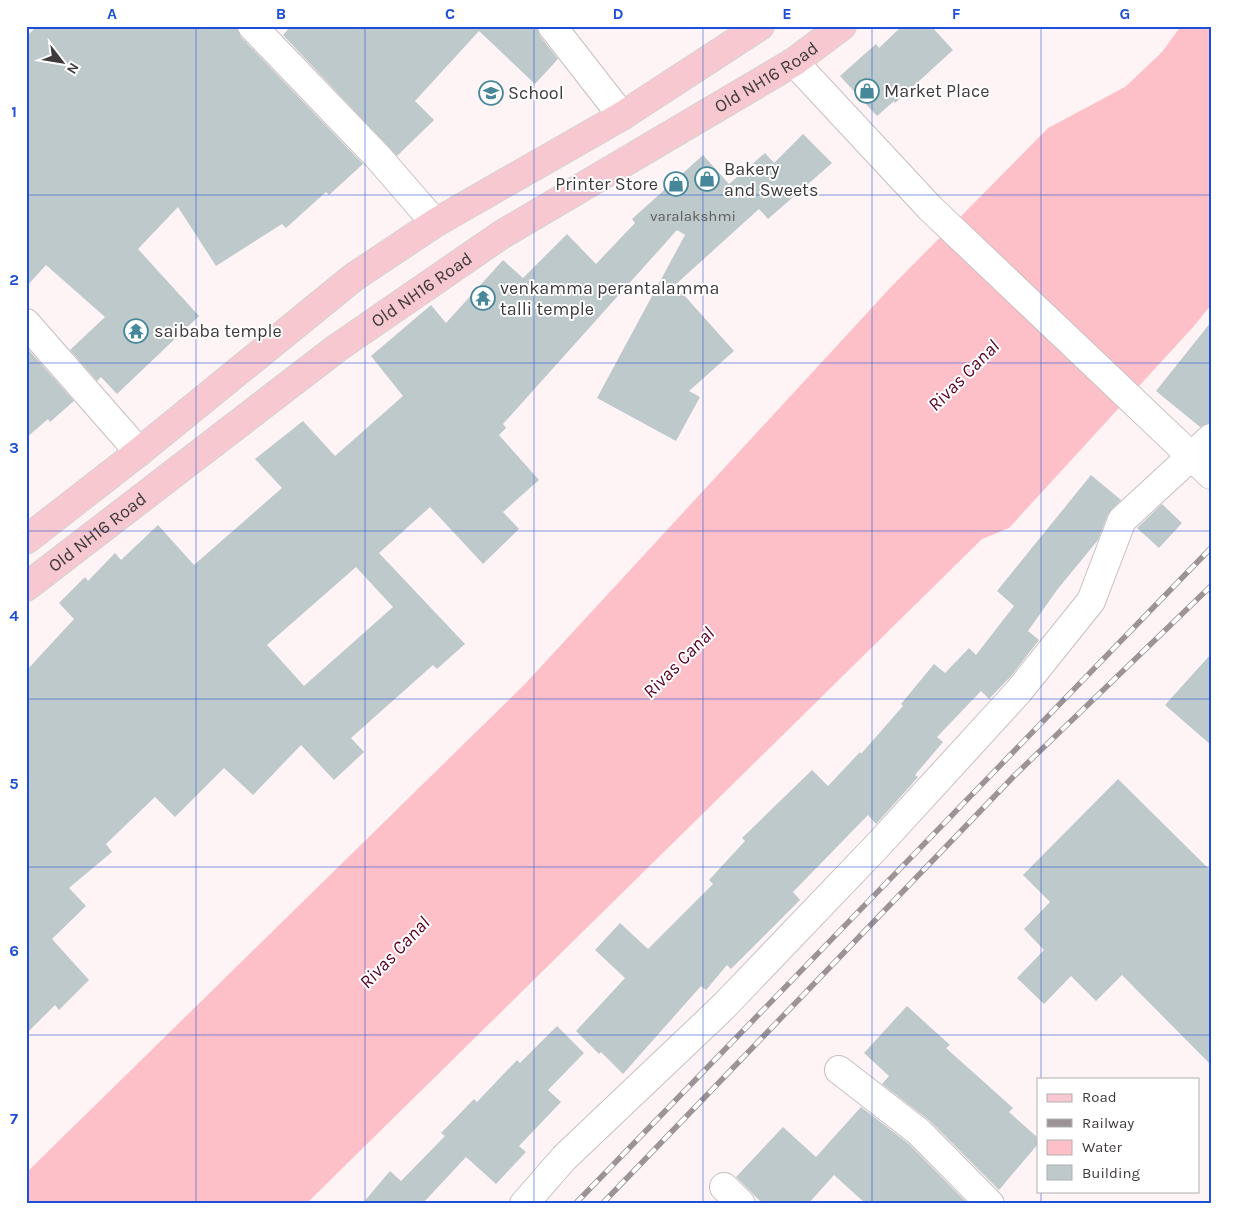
<svg xmlns="http://www.w3.org/2000/svg" width="1237" height="1230" font-family="Karla,sans-serif">
<rect width="100%" height="100%" fill="#fef3f5"/>
<path fill="#fdc0c9" d="M1181,26h30v279l-17,21 -185,202 -27,11 -676,665h-280v-31l499,-489 366,-397 157,-159 77,-41 37,-35z"/>
<g fill="#bec9cc" fill-rule="evenodd">
<path d="M37,26h200l4,11 122,127 -34,31 -3,-3 -40,36 -4,-4 -66,42 -38,-59 -40,42 61,67 -82,78 -16,-17 -4,4 -27,-31 35,-33 -59,-52 -20,22v-250z"/>
<path d="M291,26h246l3,10 18,23 -23,25 -56,-53 -64,70 19,19 -37,36 -114,-121z"/>
<path d="M902,26h29l22,24 -58,53 -1,-2 -17,15 -37,-40 36,-32 3,4z"/>
<path d="M803,134l29,29 -64,56 -9,-10 -84,76 59,66 -45,40 11,6 -24,44 -79,-43 88,-163 -8,-5 -174,194 3,4 -7,7 40,45 -36,32 16,17 -36,35 -53,-57 -51,46 86,91 -28,25 -4,-4 -82,73 13,14 -30,28 -33,-35 -48,50 -29,-27 -49,49 -20,-20 -49,47 6,8 -43,36 17,18 -34,33 37,41 -30,30 -4,-5 -29,29v-363l48,-52 -15,-16 26,-26 3,4 27,-28 6,7 37,-35 36,40 88,-77 -27,-29 48,-38 32,35 68,-60 -32,-40 60,-51 15,18 57,-63 20,18 44,-44 29,30 39,-41 -3,-4 71,-64 26,29 36,-31 9,10zM356,567l37,40 -89,79 -37,-41z"/>
<path d="M1211,322v101l-11,4 -44,-36z"/>
<path d="M26,347l48,54 -24,21 -2,-3 -22,19z"/>
<path d="M1091,475l30,25 -13,14 -10,26 -41,50 -29,41 11,9 -28,36 -22,23 -8,-8 -44,46 6,5 -28,33 3,2 -14,16 -28,31 -8,-9 -75,77 7,8 -69,69 -4,-4 -21,25 -5,-4 -78,88 -22,-22 -2,2 -23,-23 49,-53 -30,-28 25,-27 28,26 65,-65 -4,-4 36,-39 -3,-3 70,-68 16,16 32,-34 1,2 42,-48 -2,-2 33,-40 11,9 24,-25 7,7 38,-49 -17,-15z"/>
<path d="M1162,504l20,19 -23,25 -22,-20z"/>
<path d="M1211,654v91l-46,-40z"/>
<path d="M1118,779l93,92v194l-89,-90 -26,26 -25,-25 -27,28 -27,-26 27,-28 -20,-21 26,-27 -27,-27z"/>
<path d="M907,1006l43,39 -4,3 67,60 -4,4 29,26v6l-39,46 -69,-69 -48,-37 7,-8 -25,-23z"/>
<path d="M557,1026l27,27 -36,37 13,12 -42,44 7,6 -30,32 -30,-27 -42,45 2,2h-64l28,-33 11,10 44,-45 -4,-3 33,-34 3,3 40,-42 3,3z"/>
<path d="M861,1107l48,37 59,60h-102l-32,-29 -26,29h-45l-27,-27 47,-50 33,30z"/>
</g>
<g fill="none" stroke-linecap="round" stroke-linejoin="round">
<g stroke="#c9bfc0" stroke-width="30">
<g id="minor">
<path d="M252,26l125,130 58,67"/>
<path d="M552,26l70,90"/>
<path d="M26,323l113,129"/>
<path d="M839,1070l80,62 71,72"/>
<path d="M724,1187l17,17"/>
<path d="M524,1204l40,-46 159,-151 156,-163 139,-152 73,-91 31,-81 89,-82"/>
</g>
</g>
<g stroke="#c9bfc0" stroke-width="30">
<path id="tertiary" d="M794,62l136,146 281,267"/>
</g>
<g stroke="#d5d4d4" stroke-width="30">
<g id="primary">
<path d="M26,540l113,-88 215,-175 81,-54 187,-107 138,-90"/>
<path id="s1" d="M26,587l311,-239 164,-113 293,-173 48,-36"/>
</g>
</g>
<use href="#minor" stroke="#fff" stroke-width="28"/>
<use href="#tertiary" stroke="#fff" stroke-width="28"/>
<use href="#primary" stroke="#f7c8d0" stroke-width="28"/>
<g stroke="#9b9395" stroke-width="5.5">
<g id="rail">
<path d="M575,1204l636,-656"/>
<path d="M602,1204l412,-428 197,-190"/>
</g>
</g>
<use href="#rail" stroke="#fff" stroke-width="4" stroke-dasharray="11" stroke-linecap="butt"/>
</g>
<path fill="none" stroke="#1d4ed8" stroke-width="1" stroke-opacity="0.55" d="M196,26v1178M365,26v1178M534,26v1178M703,26v1178M872,26v1178M1041,26v1053M26,195h1185M26,363h1185M26,531h1185M26,699h1185M26,867h1185M26,1035h1185M1041,1191v13"/>
<defs>
<g id="shop-ring" transform="scale(1.25)"><circle r="9.5" fill="#fff" stroke="#46889a" stroke-width="1.5"/><path d="M-5-2.5h2.3a2.7 3.5 0 0 1 5.4 0H5L5.5 6h-11ZM-1.5-2.5h3a1.5 2.3 0 0 0-3 0Z" fill="#46889a"/></g>
<g id="school-ring" transform="scale(1.25)"><circle r="9.5" fill="#fff" stroke="#46889a" stroke-width="1.5"/><path d="M0-5L7-2L0 1L-7-2ZM-4 1L0 2.5L4 1V4Q0 6-4 4Z" fill="#46889a"/></g>
<g id="temple-ring" transform="scale(1.25)"><circle r="9.5" fill="#fff" stroke="#46889a" stroke-width="1.5"/><path d="M0-6L5-2H3V0L6.5 2.5H4V6H1.5V3h-3V6H-4V2.5H-6.5L-3 0V-2H-5Z" fill="#46889a"/></g>
</defs>
<g fill-rule="evenodd">
<use href="#shop-ring" x="867" y="91"/>
<use href="#school-ring" x="491" y="93"/>
<use href="#shop-ring" x="707" y="179"/>
<use href="#shop-ring" x="676" y="184"/>
<use href="#temple-ring" x="483" y="298"/>
<use href="#temple-ring" x="136" y="331"/>
</g>
<g text-anchor="middle" stroke-width="4" stroke-linejoin="round" paint-order="stroke">
<g font-size="15" fill="#5f5e5f">
<text x="693" y="221">varalakshmi</text>
</g>
<g font-size="18" fill="#3f3a3b" stroke="#fff">
<text dy="6" stroke="none"><textPath href="#s1" startOffset="900">Old NH16 Road</textPath></text>
<text dy="6" stroke="none"><textPath href="#s1" startOffset="495">Old NH16 Road</textPath></text>
<text dy="6" stroke="none"><textPath href="#s1" startOffset="90">Old NH16 Road</textPath></text>
</g>
<g font-size="18" fill="#3f3a3b" stroke="#fff" text-anchor="start">
<text x="884" y="97">Market Place</text>
<text x="508" y="99">School</text>
<text x="724" y="175">Bakery<tspan x="724" dy="21">and Sweets</tspan></text>
<text x="658" y="190" text-anchor="end">Printer Store</text>
<text x="500" y="294">venkamma perantalamma<tspan x="500" dy="21">talli temple</tspan></text>
<text x="154" y="337">saibaba temple</text>
</g>
<g font-size="19" font-style="italic" fill="#5a0121" stroke="#fff">
<text transform="translate(963 375) rotate(-45)" y="7">Rivas Canal</text>
<text transform="translate(678 662) rotate(-45)" y="7">Rivas Canal</text>
<text transform="translate(394 952) rotate(-46)" y="7">Rivas Canal</text>
</g>
</g>
<rect width="1237" height="1230" fill="none" stroke="#ffffff" stroke-width="55"/>
<rect x="1037" y="1078" width="162" height="115" fill="#ffffff" stroke="#b2b0b1"/>
<rect x="1047" y="1094" width="25" height="8" fill="#f7c8d0" stroke="#b2b0b1"/>
<text x="1082" y="1102" font-size="15" fill="#3f3a3b">Road</text>
<rect x="1047" y="1119" width="25" height="8" fill="#9b9395" stroke="#b2b0b1"/>
<text x="1082" y="1128" font-size="15" fill="#3f3a3b">Railway</text>
<rect x="1047" y="1140" width="25" height="15" fill="#fdc0c9" stroke="#b2b0b1"/>
<text x="1082" y="1152" font-size="15" fill="#3f3a3b">Water</text>
<rect x="1047" y="1165" width="25" height="15" fill="#bec9cc" stroke="#b2b0b1"/>
<text x="1082" y="1178" font-size="15" fill="#3f3a3b">Building</text>
<g transform="translate(62 62) rotate(121)" stroke="#ffffff" stroke-width="4" paint-order="stroke">
<path d="M0-4L9 19L0 12L-9 19Z" fill="#3f3a3b"/>
<text y="-8" font-size="14" font-weight="bold" text-anchor="middle" fill="#3f3a3b">N</text>
</g>
<rect x="28" y="28" width="1182" height="1174" fill="none" stroke="#1d4ed8" stroke-width="2"/>
<g font-size="16" text-anchor="middle" font-weight="bold" fill="#1d4ed8">
<text x="112" y="19">A</text>
<text x="281" y="19">B</text>
<text x="450" y="19">C</text>
<text x="618" y="19">D</text>
<text x="787" y="19">E</text>
<text x="956" y="19">F</text>
<text x="1125" y="19">G</text>
<text x="14" y="117">1</text>
<text x="14" y="285">2</text>
<text x="14" y="453">3</text>
<text x="14" y="621">4</text>
<text x="14" y="789">5</text>
<text x="14" y="956">6</text>
<text x="14" y="1124">7</text>
</g>
</svg>
